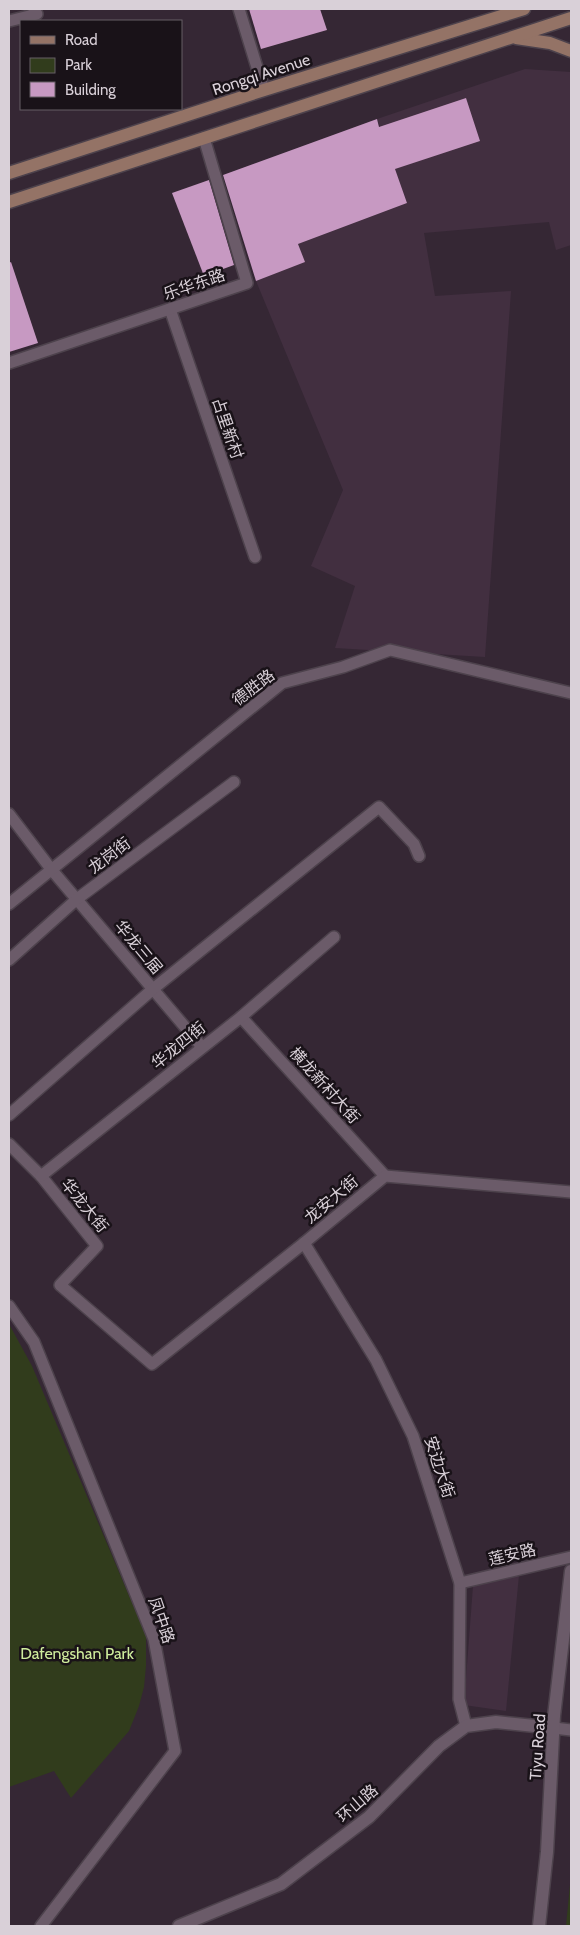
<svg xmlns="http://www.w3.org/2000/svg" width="580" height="1935" font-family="Cabin,'Noto Sans SC',sans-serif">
<rect width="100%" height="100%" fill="#352734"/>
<g fill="#422f40">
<path d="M525,69l46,3v173l-15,5 -7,-28 -125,11 11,63 76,-5 -26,366 -150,-9 20,-62 -44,-20 32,-76 -87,-209 48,-19 -6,-18 109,-41 -30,-84z"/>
<path d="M519,1575l-13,136 -42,-6 9,-119z"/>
</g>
<g fill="#313c1c">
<path d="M9,1324l23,42 114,270v30l-2,21 -5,19 -10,25 -58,67 -17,-27 -45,16z"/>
<path d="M571,1874v52h-5z"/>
</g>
<g fill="#c799c2">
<path d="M249,9h71l7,21 -66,19z"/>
<path d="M466,98l14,43 -85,28 12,34 -109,41 7,18 -49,19 -33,-106 154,-56 2,8z"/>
<path d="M209,180l25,85 -30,11 -32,-83z"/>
<path d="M11,262l27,81 -29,9v-89z"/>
</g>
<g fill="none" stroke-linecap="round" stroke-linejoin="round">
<g stroke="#4d424c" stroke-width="14">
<g id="minor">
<path d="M239,9l25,81"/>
<path d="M9,21l28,-7 -3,-5"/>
<path d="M170,309l85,248"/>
<path d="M9,363l238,-80 -43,-145"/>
<path d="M9,814l42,55 151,178"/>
<path d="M9,904l273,-221 61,-16 47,-17 181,43"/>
<path d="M9,960l68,-61 157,-117"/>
<path d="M241,1017l144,159"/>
<path d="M9,1115l144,-126 226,-182 35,37 5,12"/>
<path d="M9,1144l32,32 56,70 -37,39 92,79 152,-121 81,-67 186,16"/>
<path d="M41,1176l200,-159 93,-80"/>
<path d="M304,1243l72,117 37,76 47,147 -1,116 7,27"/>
<path d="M9,1306l25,36 120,297 21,112 -134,175"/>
<path d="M460,1583l111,-26"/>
<path d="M554,1728l17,2"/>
</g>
</g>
<g stroke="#4d424c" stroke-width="15">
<g id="tertiary">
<path d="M179,1926l102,-42 88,-67 70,-71 27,-20 30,-4 58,6"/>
<path d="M539,1926l8,-74 7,-136 17,-145"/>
</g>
</g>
<g stroke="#4d424c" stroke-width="15">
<g id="secondary">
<path d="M516,38l34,5 21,8"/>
<path d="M9,173l255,-83 260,-81"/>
<path d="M9,202l562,-184"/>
</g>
</g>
<use href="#minor" stroke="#6b5b69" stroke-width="11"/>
<use href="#tertiary" stroke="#6b5b69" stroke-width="12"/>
<use href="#secondary" stroke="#947366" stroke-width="12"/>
</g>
<g text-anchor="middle" stroke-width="5" stroke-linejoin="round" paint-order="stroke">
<g font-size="16" fill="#d9d0d8" stroke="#191218">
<text transform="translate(261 74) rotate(-18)" y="6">Rongqi Avenue</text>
<text transform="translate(194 284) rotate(-19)" y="6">乐华东路</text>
<text transform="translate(228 428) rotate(71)" y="6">占里新村</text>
<text transform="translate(253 687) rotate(-37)" y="6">德胜路</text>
<text transform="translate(109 855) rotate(-37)" y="6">龙岗街</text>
<text transform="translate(139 947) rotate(50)" y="6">华龙三届</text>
<text transform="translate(178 1045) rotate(-39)" y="6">华龙四街</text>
<text transform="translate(325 1085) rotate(48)" y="6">横龙新村大街</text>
<text transform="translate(331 1199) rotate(-40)" y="6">龙安大街</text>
<text transform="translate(85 1205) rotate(51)" y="6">华龙大街</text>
<text transform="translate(440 1467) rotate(72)" y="6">安边大街</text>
<text transform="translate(512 1554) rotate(-13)" y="6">莲安路</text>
<text transform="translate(162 1620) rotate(71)" y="6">凤中路</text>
<text transform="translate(537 1747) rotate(-86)" y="6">Tiyu Road</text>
<text transform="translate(357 1803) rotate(-41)" y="6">环山路</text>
</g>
<g font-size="16" fill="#cfed9d" stroke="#191218">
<text x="77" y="1659">Dafengshan Park</text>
</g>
</g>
<rect width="580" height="1935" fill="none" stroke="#d9d0d8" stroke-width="20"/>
<rect x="20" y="20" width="162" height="90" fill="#191218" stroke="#665e65"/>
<rect x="30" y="36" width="25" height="8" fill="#947366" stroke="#665e65"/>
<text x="65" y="45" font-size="15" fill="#d9d0d8">Road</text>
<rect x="30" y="58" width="25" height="15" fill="#313c1c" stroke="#665e65"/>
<text x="65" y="70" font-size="15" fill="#d9d0d8">Park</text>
<rect x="30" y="82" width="25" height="15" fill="#c799c2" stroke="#665e65"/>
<text x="65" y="95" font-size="15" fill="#d9d0d8">Building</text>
</svg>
